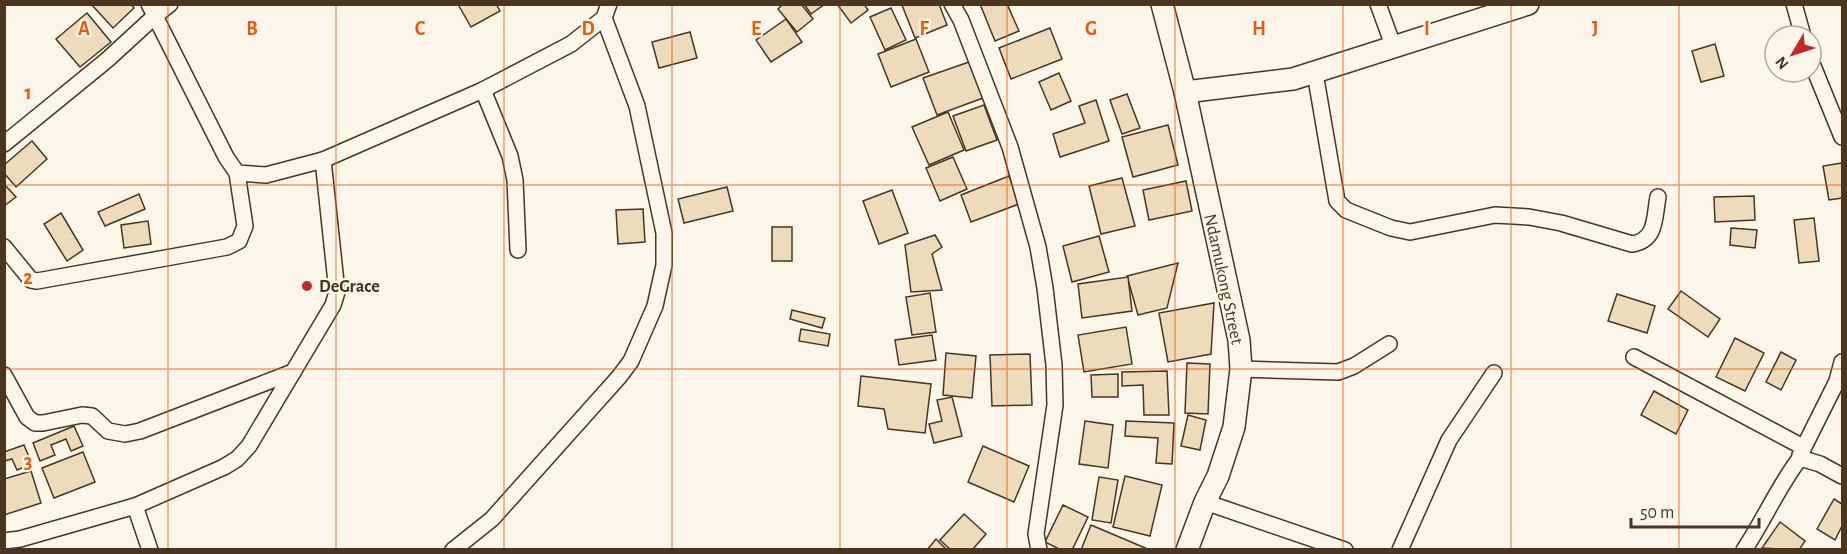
<svg xmlns="http://www.w3.org/2000/svg" width="1847" height="554" font-family="'Alegreya Sans',sans-serif">
<rect width="100%" height="100%" fill="#fbf6e9"/>
<g fill="#ecdcbc" stroke="#4a3520" stroke-width="1.5">
<path d="M91,4h40l3,4 -21,20z"/>
<path d="M461,4h35l4,7 -29,16 -12,-21z"/>
<path d="M783,4h18l12,15 -16,13 -19,-23z"/>
<path d="M804,4h21l-14,10z"/>
<path d="M837,4h27l4,6 -17,13z"/>
<path d="M939,4l8,21 -32,13 -13,-33z"/>
<path d="M980,4h27l12,27 -24,10z"/>
<path d="M891,8l15,32 -21,10 -15,-33z"/>
<path d="M87,13l24,29 -31,25 -24,-28z"/>
<path d="M786,19l16,23 -31,20 -15,-22z"/>
<path d="M1050,28l12,31 -51,20 -12,-31z"/>
<path d="M690,32l7,26 -38,10 -7,-26z"/>
<path d="M916,39l13,33 -38,15 -13,-33z"/>
<path d="M1715,44l9,32 -23,6 -9,-31z"/>
<path d="M969,62l14,36 -46,17 -14,-37z"/>
<path d="M1059,73l12,28 -20,9 -12,-28z"/>
<path d="M1127,94l13,34 -18,6 -12,-34z"/>
<path d="M1096,100l13,41 -49,16 -7,-23 32,-11 -6,-17z"/>
<path d="M984,105l13,35 -31,11 -13,-35z"/>
<path d="M948,112l16,38 -35,15 -17,-38z"/>
<path d="M1168,125l10,40 -45,12 -11,-40z"/>
<path d="M32,141l15,18 -31,28 -12,-14v-8z"/>
<path d="M953,157l14,32 -27,12 -14,-33z"/>
<path d="M1842,163v35l-13,2 -6,-34z"/>
<path d="M1009,176l10,28 -48,18 -10,-27z"/>
<path d="M1122,178l13,48 -34,8 -12,-48z"/>
<path d="M1186,181l6,30 -43,9 -6,-30z"/>
<path d="M4,184l12,13 -12,9z"/>
<path d="M727,187l6,24 -49,12 -6,-24z"/>
<path d="M892,190l16,43 -29,11 -16,-43z"/>
<path d="M139,194l6,15 -40,17 -7,-14z"/>
<path d="M1754,196l1,24 -40,2 -1,-25z"/>
<path d="M643,209l2,33 -27,2 -2,-34z"/>
<path d="M61,213l22,37 -16,11 -23,-37z"/>
<path d="M1814,218l5,43 -20,2 -5,-43z"/>
<path d="M148,221l3,23 -27,4 -3,-23z"/>
<rect x="772" y="227" width="20" height="34"/>
<path d="M1731,228l26,2 -2,18 -25,-3z"/>
<path d="M935,235l7,12 -10,7 10,36 -31,2 -6,-47z"/>
<path d="M1099,236l10,36 -37,10 -9,-36z"/>
<path d="M1178,263l-11,45 -29,7 -11,-39z"/>
<path d="M1128,277l4,34 -50,7 -4,-34z"/>
<path d="M1681,291l39,28 -12,18 -40,-28z"/>
<path d="M930,293l6,39 -24,3 -6,-38z"/>
<path d="M1617,294l38,12 -8,27 -39,-12z"/>
<path d="M1214,303l-3,51 -43,8 -9,-49z"/>
<path d="M792,310l33,8 -3,10 -32,-9z"/>
<path d="M1126,327l6,37 -48,8 -6,-37z"/>
<path d="M801,329l29,5 -2,12 -29,-5z"/>
<path d="M932,335l4,25 -37,5 -4,-25z"/>
<path d="M1735,338l29,15 -19,38 -29,-14z"/>
<path d="M1781,352l15,8 -15,30 -15,-8z"/>
<path d="M946,353l30,3 -4,42 -29,-3z"/>
<path d="M1030,354l2,51 -40,1 -2,-51z"/>
<path d="M1187,363l23,1 -2,50 -23,-1z"/>
<path d="M1167,371l2,44h-25l-1,-30 -21,1v-14z"/>
<path d="M1118,374v23h-26l-1,-22z"/>
<path d="M861,376l70,8 -6,49 -37,-4 -4,-20 -26,-3z"/>
<path d="M1654,391l34,19 -12,24 -35,-19z"/>
<path d="M952,397l10,39 -28,7 -5,-19 13,-3 -5,-21z"/>
<path d="M1188,415l18,5 -6,30 -19,-4z"/>
<path d="M1085,421l28,4 -5,43 -29,-4z"/>
<path d="M1126,421l48,2 -2,41 -16,-1 2,-25 -33,-2z"/>
<path d="M74,426l9,20 -12,5 -5,-12 -15,6 4,10 -15,6 -7,-18z"/>
<path d="M24,445l8,19 -15,6 -5,-11 -8,2v-9z"/>
<path d="M983,446l46,20 -15,36 -46,-20z"/>
<path d="M83,452l12,30 -41,16 -12,-30z"/>
<path d="M31,471l10,32 -37,12v-36z"/>
<path d="M1125,476l37,9 -12,51 -37,-9z"/>
<path d="M1099,477l19,3 -7,43 -19,-3z"/>
<path d="M1834,499l8,5v22l-7,14 -18,-11z"/>
<path d="M1063,505l25,12 -16,33h-11l-16,-8z"/>
<path d="M964,514l22,20 -14,16h-21l-11,-10z"/>
<path d="M1780,522l25,19 -6,9 -37,-2z"/>
<path d="M1091,525l59,25h-69z"/>
<path d="M936,539l11,11h-20z"/>
</g>
<g fill="none" stroke-linecap="round" stroke-linejoin="round">
<g stroke="#4a3520" stroke-width="18">
<g id="street">
<path d="M149,4l6,12 15,-12"/>
<path d="M952,4l9,16 49,127 28,100 7,41 9,77 1,40 -19,129 3,16"/>
<path d="M1378,4l16,44"/>
<path d="M1794,4l9,32"/>
<path d="M1811,61l31,76"/>
<path d="M1315,73l22,128 9,9 45,18 19,4 85,-17 34,2 32,6 71,21c25,-4 22,-26 26,-47"/>
<path d="M483,90l27,66 5,24 3,70"/>
<path d="M4,144l103,-84 48,-44 71,141 11,16 29,2 57,-15 160,-70 88,-46 33,-26 5,-14"/>
<path d="M4,247l27,33 6,1 190,-34 12,-6 6,-15 -8,-53"/>
<path d="M1634,357l169,90"/>
<path d="M1241,369l97,3 16,-6 35,-22"/>
<path d="M4,375l23,42 8,6h8l39,-8 10,1 16,15 17,3 15,-3 153,-59"/>
<path d="M1800,455l37,-74 5,-19"/>
<path d="M1205,502l140,48"/>
<path d="M135,506l15,44"/>
<path d="M4,541l16,-2 115,-33 89,-39 13,-8 12,-13 84,-141 4,-13 -14,-132"/>
<path d="M453,550l39,-31 127,-142 12,-16 24,-55 9,-41v-32l-27,-127 -33,-88"/>
<path d="M1400,550l49,-110 45,-67"/>
<path d="M1744,550c20,-30 34,-63 56,-92l20,6 22,12"/>
</g>
</g>
<g stroke="#4a3520" stroke-width="24">
<g id="secondary">
<path d="M1162,4l23,88 54,248 2,29 -7,58 -16,49 -13,26 -18,48"/>
<path d="M1185,92l108,-13 235,-75"/>
</g>
</g>
<use href="#street" stroke="#fbf6e9" stroke-width="15"/>
<use href="#secondary" stroke="#fbf6e9" stroke-width="21"/>
</g>
<path fill="none" stroke="#e8590c" stroke-width="1.5" stroke-opacity="0.55" d="M168,4v546M336,4v546M504,4v546M672,4v546M840,4v546M1007,4v546M1175,4v546M1343,4v546M1511,4v546M1679,4v546M4,185h1838M4,369h1838"/>
<circle fill="#c62828" stroke="#fbf6e9" stroke-width="2" cx="307" cy="286" r="6"/>
<g text-anchor="middle" stroke-width="4.5" stroke-linejoin="round" paint-order="stroke">
<g font-size="18" fill="#4a3520" stroke="#fbf6e9">
<text transform="translate(1224 279) rotate(78)" y="6">Ndamukong Street</text>
</g>
<g font-size="18" font-weight="bold" fill="#4a3520" stroke="#fbf6e9" text-anchor="start">
<text x="319" y="292">DeGrace</text>
</g>
</g>
<g font-size="20" text-anchor="middle" font-weight="bold" fill="#e8590c" stroke="#fbf6e9" stroke-width="4.5" stroke-linejoin="round" paint-order="stroke">
<text x="84" y="35">A</text>
<text x="252" y="35">B</text>
<text x="420" y="35">C</text>
<text x="588" y="35">D</text>
<text x="756" y="35">E</text>
<text x="924" y="35">F</text>
<text x="1091" y="35">G</text>
<text x="1259" y="35">H</text>
<text x="1427" y="35">I</text>
<text x="1595" y="35">J</text>
<text x="28" y="99">1</text>
<text x="28" y="284">2</text>
<text x="28" y="468">3</text>
</g>
<rect width="1847" height="554" fill="none" stroke="#4a3520" stroke-width="12"/>
<g transform="translate(1793 54) rotate(231)"><circle r="28" fill="#fbf6e9" stroke="#b4a999" stroke-width="1.5"/>
<path d="M0-4.5L10 22L0 15L-10 22Z" fill="#c62828"/>
<text y="-9" font-size="16" font-weight="bold" text-anchor="middle" fill="#4a3520">N</text>
</g>
<path d="M1631 518v9h128v-9" fill="none" stroke="#4a3520" stroke-width="3"/>
<text x="1640" y="518" font-size="18" fill="#4a3520" stroke="#fbf6e9" stroke-width="4.5" paint-order="stroke">50 m</text>
</svg>
